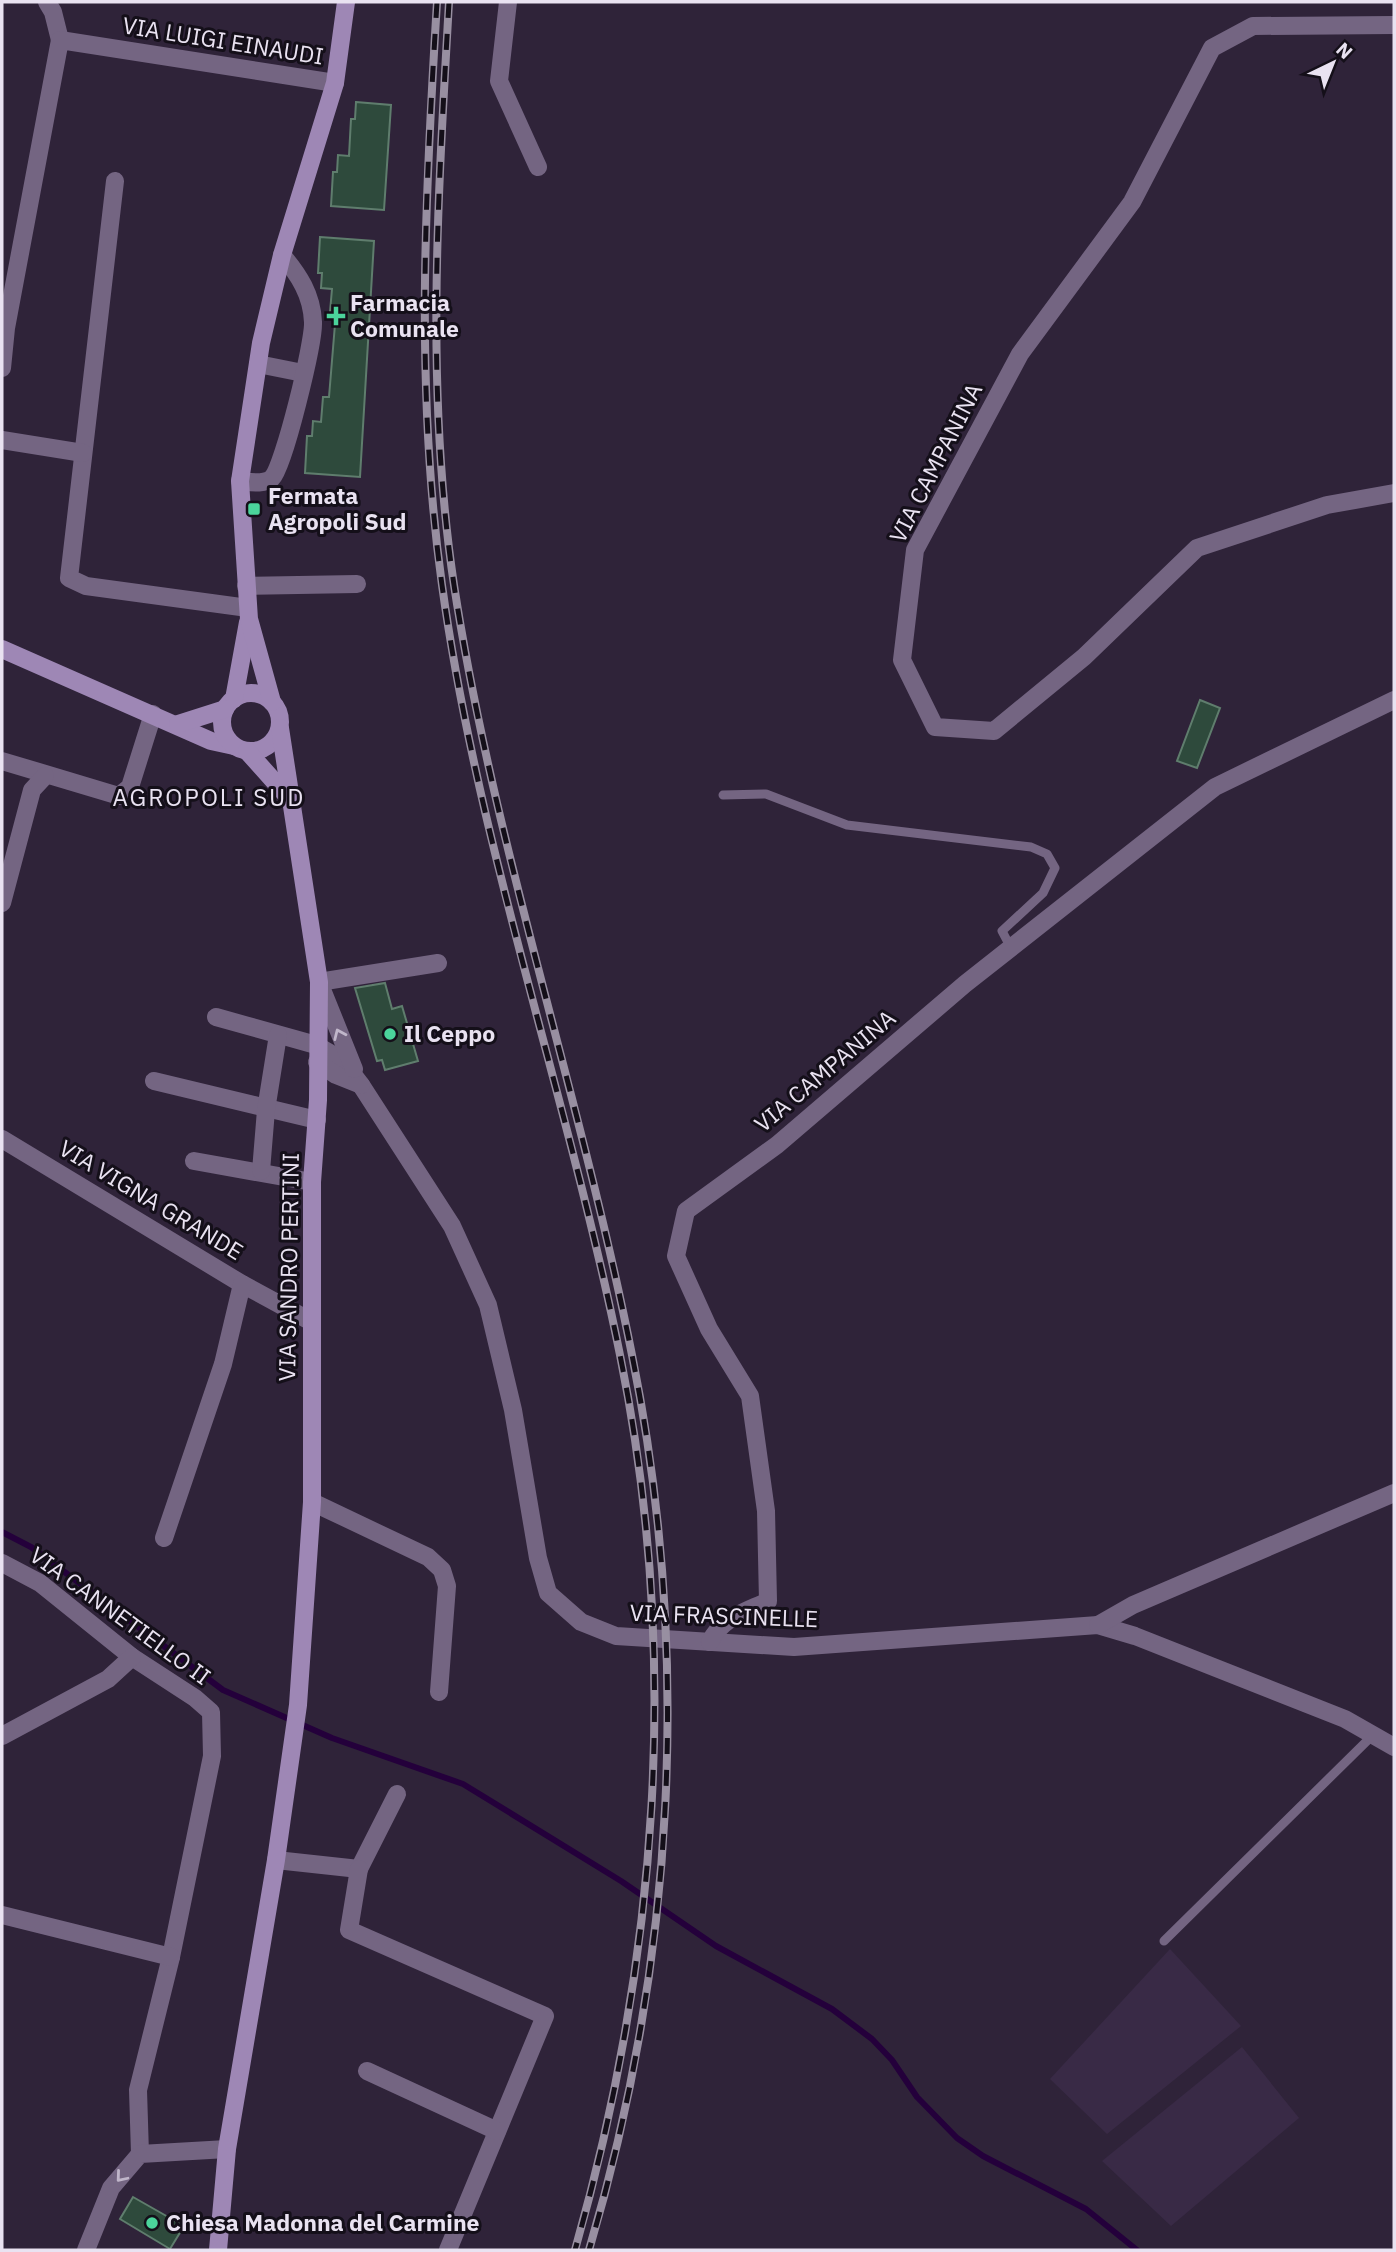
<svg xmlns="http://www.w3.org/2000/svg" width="1396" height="2252" font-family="'IBM Plex Sans',sans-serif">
<rect width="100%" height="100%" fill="#2f2339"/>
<g fill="#392a46">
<path d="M1170,1949l71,77 -134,108 -57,-55z"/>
<path d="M1242,2047l57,71 -128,108 -69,-65z"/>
</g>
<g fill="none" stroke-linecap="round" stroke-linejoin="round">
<path stroke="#24003b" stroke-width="6" d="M2,1532l29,15 192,143 109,48 131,46 158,97 95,65 116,63 40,30 20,21 25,37 40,41 26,18 103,53 51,41"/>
</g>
<g fill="#2e4a3c" stroke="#5f7d6d" stroke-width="2">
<path d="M356,102l35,3 -7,105 -53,-4 2,-34h4l1,-17 11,1 2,-37h4z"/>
<path d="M320,237l54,4 -14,236 -55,-4 2,-37h5l1,-15 8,1 2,-25h6l7,-85h-6l2,-23 -11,-1 1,-15h-4z"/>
<path d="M1200,700l20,8 -23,60 -20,-7z"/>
<path d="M385,983l7,26 10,-3 16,55 -33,9 -3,-10 -5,1 -22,-73z"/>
<path d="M133,2197l51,29 -14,23 -50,-30z"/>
</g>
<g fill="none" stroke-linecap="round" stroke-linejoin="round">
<g stroke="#746582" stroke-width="9">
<path d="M723,795l43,-1 81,31 184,22 16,7 8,14 -12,25 -41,38 9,17"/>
<path d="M1164,1941l210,-207"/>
</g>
<g stroke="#746582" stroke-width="18">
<path d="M47,2l6,10 7,28"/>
<path d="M508,2l-9,79 39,86"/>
<path d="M1394,25l-141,1 -41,22 -80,154 -112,152 -105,196 -13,110 33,67 59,4 90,-74 113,-109 130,-43 67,-12"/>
<path d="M115,181l-46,397 17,8 162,22"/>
<path d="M258,364l45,9"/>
<path d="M2,368l4,-40 54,-288 275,43"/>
<path d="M2,440l81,13"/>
<path d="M240,481c10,1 24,4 32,-3 12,-12 42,-136 41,-156 -1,-27 -14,-47 -31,-67"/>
<path d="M246,586l111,-2"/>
<path d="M2,761l117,35 11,-9 23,-73"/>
<path d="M2,903l30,-113 13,-14"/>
<path d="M216,1017l100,28 26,15 19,25 91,141 36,79 25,105 25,148 10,35 33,29 35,14 178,11 304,-22 37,11 210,83 49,28"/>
<path d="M317,1062l19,13 25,10"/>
<path d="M354,1069l-35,-87 119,-19"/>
<path d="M154,1081l163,39"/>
<path d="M2,1139l240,145 70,38"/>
<path d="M194,1161l118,21"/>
<path d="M261,1171l5,-61 12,-75"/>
<path d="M312,1502l116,55 14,13 5,16 -8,106"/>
<path d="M164,1538l59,-174 19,-80"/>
<path d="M2,1563l38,20 92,74 63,41 16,14 1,44 -41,201 -33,133 2,64"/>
<path d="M1098,1625l35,-20 261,-112"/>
<path d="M710,1642c11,-24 35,-30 58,-41l-2,-90 -16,-115 -41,-67 -33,-73 10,-45 91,-66 188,-161 250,-197 179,-87"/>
<path d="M2,1736l106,-57 24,-22"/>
<path d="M276,1860l83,9 38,-75"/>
<path d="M359,1869l-10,61 196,86 -97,234"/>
<path d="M2,1915l169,42"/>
<path d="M367,2071l130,60"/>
<path d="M86,2250l25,-62 29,-34 87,-5"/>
</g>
<g stroke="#9e87b5" stroke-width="18">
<path d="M2,649l209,92 23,5"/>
<circle cx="251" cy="722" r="29"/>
<path d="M234,699l14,-77"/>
<path d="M272,702l-23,-83 -9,-138 21,-138 21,-88 53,-172 11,-81"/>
<path d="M178,724l47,-15"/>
<path d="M247,751l42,47"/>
<path d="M218,2250l9,-101 49,-289 22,-155 14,-203v-320l6,-82 1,-118 -39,-254"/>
</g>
<g stroke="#988fa1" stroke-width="8">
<g id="rail">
<path d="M437,2c-12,194 -22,389 5,583 36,261 126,512 178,770 61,300 38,603 -45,895"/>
<path d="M449,2c-11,194 -24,390 5,583 40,261 127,512 178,770 60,297 43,605 -43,895"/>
</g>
</g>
<use href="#rail" stroke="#140f19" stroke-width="5" stroke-dasharray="16" stroke-linecap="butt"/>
</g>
<defs><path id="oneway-chevron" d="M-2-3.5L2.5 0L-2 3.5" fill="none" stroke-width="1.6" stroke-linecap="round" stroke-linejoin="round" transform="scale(1.75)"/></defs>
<g stroke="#c0b6ca">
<use href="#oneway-chevron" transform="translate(339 1034) rotate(-114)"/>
<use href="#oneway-chevron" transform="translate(121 2177) rotate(130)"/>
</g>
<g fill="#4bd49b" stroke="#140f19" stroke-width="2.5">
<path d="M332.5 305.5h7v7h7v7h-7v7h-7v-7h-7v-7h7z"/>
<rect x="247" y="502" width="14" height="14" rx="3.5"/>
<circle cx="390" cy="1034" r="7"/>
<circle cx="152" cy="2223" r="7"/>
</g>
<g text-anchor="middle" stroke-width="6" stroke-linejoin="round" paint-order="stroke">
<g font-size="23" fill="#e9e2f1" stroke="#140f19">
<text transform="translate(223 41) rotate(9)" y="8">VIA LUIGI EINAUDI</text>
<text transform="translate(936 463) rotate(-63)" y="8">VIA CAMPANINA</text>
<text transform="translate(825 1071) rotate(-40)" y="8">VIA CAMPANINA</text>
<text transform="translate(151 1200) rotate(31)" y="8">VIA VIGNA GRANDE</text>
<text transform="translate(289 1267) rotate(-89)" y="8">VIA SANDRO PERTINI</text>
<text transform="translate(120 1616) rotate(36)" y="8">VIA CANNETIELLO II</text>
<text transform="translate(724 1616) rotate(2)" y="8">VIA FRASCINELLE</text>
</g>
<g font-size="23" font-weight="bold" fill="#e9e2f1" stroke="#140f19" text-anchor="start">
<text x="350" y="311">Farmacia<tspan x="350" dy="26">Comunale</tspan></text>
<text x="268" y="504">Fermata<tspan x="268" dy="26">Agropoli Sud</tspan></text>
<text x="404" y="1042">Il Ceppo</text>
<text x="166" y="2231">Chiesa Madonna del Carmine</text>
</g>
<g font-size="24" letter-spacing="2" fill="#e9e2f1" stroke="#140f19">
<text x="209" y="806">AGROPOLI SUD</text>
</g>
</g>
<rect width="1396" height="2252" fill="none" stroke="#e9e2f1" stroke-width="7"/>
<g transform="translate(1333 63) rotate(43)" stroke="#140f19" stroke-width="5" paint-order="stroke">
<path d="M0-5L12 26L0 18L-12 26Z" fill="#e9e2f1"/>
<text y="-10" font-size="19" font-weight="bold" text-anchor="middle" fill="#e9e2f1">N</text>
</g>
</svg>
